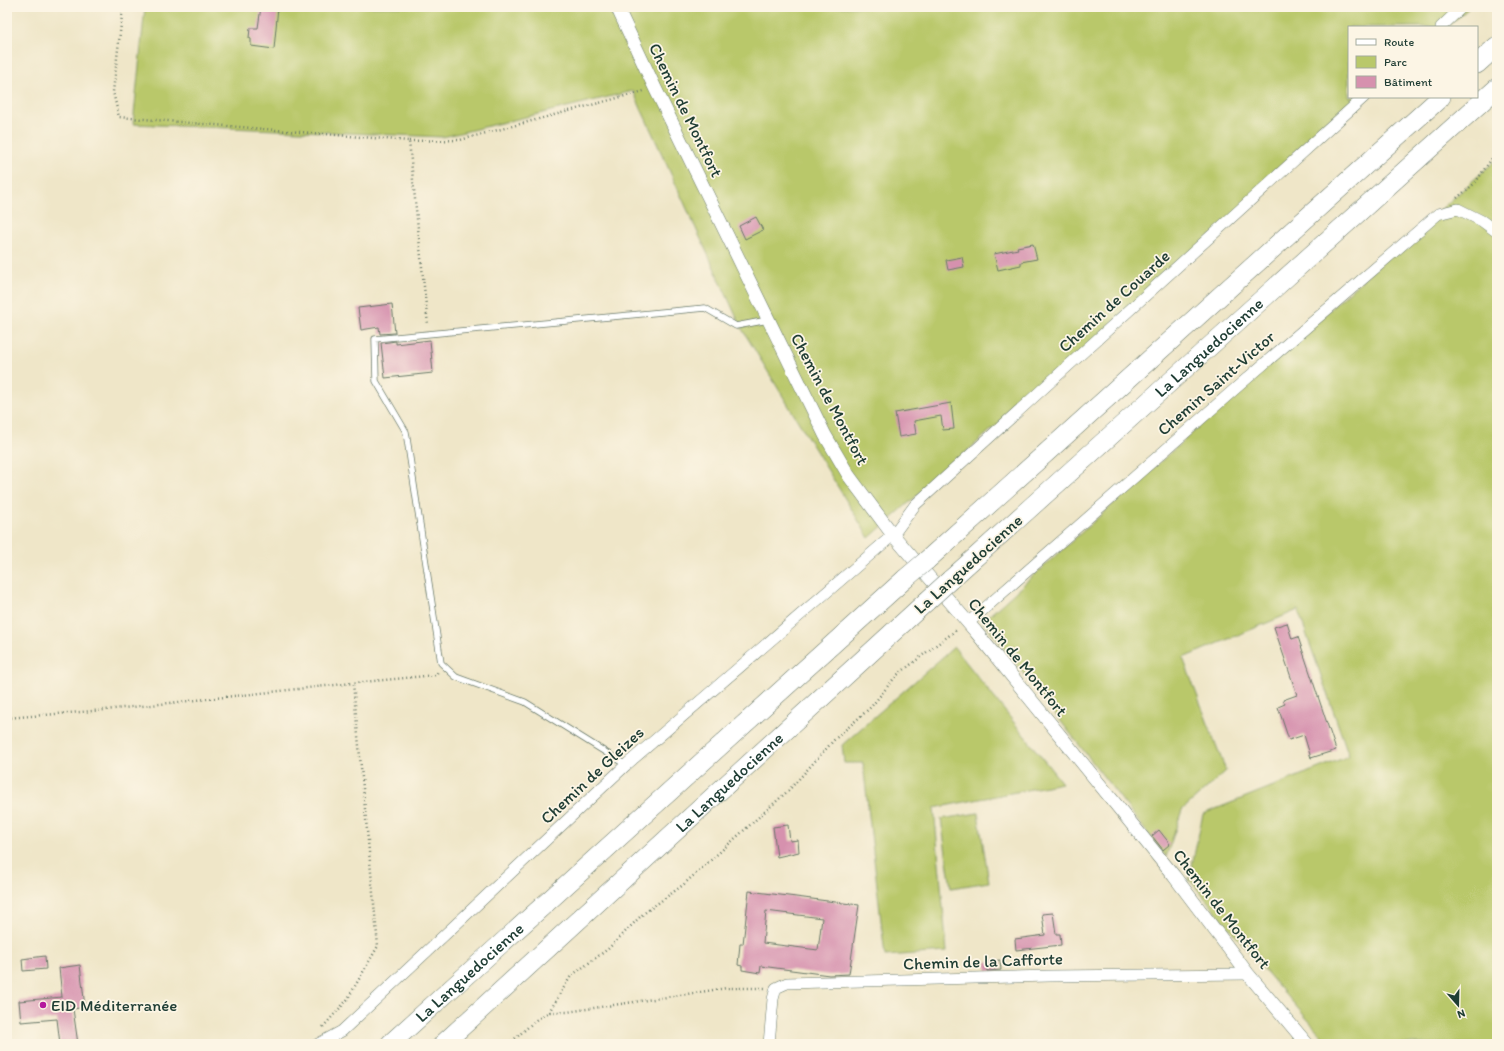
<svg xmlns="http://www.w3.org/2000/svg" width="1504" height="1051" font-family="Itim,sans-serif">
<rect width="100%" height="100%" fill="#fcf5e5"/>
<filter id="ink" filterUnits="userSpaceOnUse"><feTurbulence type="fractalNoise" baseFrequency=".025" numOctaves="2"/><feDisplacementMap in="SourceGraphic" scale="8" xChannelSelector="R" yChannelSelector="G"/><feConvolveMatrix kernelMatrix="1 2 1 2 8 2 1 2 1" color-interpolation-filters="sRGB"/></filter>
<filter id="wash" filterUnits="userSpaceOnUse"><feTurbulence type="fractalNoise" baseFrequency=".012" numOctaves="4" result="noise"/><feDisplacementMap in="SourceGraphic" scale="16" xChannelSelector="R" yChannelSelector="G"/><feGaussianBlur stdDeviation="0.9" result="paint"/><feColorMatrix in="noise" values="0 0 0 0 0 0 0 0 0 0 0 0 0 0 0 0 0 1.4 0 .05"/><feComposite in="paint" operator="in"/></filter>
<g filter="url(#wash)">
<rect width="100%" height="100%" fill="#efe6c8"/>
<g fill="#b9c86a" stroke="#6c824f">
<path d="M145,7h1325l-23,20h-98v70h19l-499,441 -127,-209 -109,-238 -190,46 -310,-13z"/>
<path d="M1497,159v885h-168l-74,-85 -66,-80 14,-65 146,-58 -51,-146 -115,48 43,113 -44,39 -16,47 -183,-236z"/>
<path d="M954,647l108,136 -128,25 13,144 -62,4 -22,-193h-19l-2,-18z"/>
<path d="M978,813l11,69 -38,6 -10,-69z"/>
</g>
<g id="blocks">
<g fill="#d691ae" fill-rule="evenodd">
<path d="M261,7h17l-4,42 -23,-3v-7l-2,-1 1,-10h8z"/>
<path d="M756,217l7,13 -18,9 -6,-13z"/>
<path d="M1033,244l4,15 -16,3v3l-23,5 -4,-16 24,-5 -1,-2z"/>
<path d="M962,257l2,10 -16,3 -2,-10z"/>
<path d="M392,304l3,29 -15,1 -1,-7 -18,3 -3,-22z"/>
<path d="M430,340l3,33 -48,5 -4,-35 15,-2v3z"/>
<path d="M951,403l3,26 -11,1 -2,-14 -27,5 2,13 -17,3 -4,-24z"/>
<path d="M1287,623l5,16 6,-2 38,113 -25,8 -7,-23 -15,5 -11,-33 7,-3 -2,-4 14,-5 -23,-68z"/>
<path d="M788,825l2,16 8,-1 1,12 -22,5 -4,-30z"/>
<path d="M1159,830l11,14 -7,6 -11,-14z"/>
<path d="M749,891l110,14 -10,69 -20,1 -68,-9 -1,7 -18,-3v-4l-4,-1 2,-21h3zM766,911l56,7 -4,32 -55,-7z"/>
<path d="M1053,913l3,21h4l1,11 -45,5 -1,-11 30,-4 -3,-21z"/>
<path d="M45,956l1,13 -23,2 -1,-12z"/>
<path d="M1000,960l1,10 -14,1 -1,-9z"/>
<path d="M80,965l5,42 -12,2 5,35h-18l-3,-25 -36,3 -2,-21 43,-4 -3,-29z"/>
</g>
</g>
</g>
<g filter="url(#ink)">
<use href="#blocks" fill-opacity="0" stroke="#687868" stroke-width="1"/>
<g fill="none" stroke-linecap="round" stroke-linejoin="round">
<g stroke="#687868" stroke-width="7">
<path id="service" d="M626,765l-101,-63 -69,-25 -15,-14 -35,-231 -30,-51 -1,-42 330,-31 31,18 32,-6"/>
</g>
<g stroke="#687868" stroke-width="12">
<g id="minor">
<path d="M1441,27l21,-20"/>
<path d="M968,623l268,-235 202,-174 20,-5 24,12 15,11"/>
<path d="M318,1044l24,-13 284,-266 267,-230 22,-30 449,-408"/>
<path d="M769,1044l4,-45 3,-11 11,-5 263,-7 198,-2"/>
</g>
</g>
<g stroke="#687868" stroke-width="14">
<path id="tertiary" d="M617,7l38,81 170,347 24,41 44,59 83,97 198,244 74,98 59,70"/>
</g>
<g stroke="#687868" stroke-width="20">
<g id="motorway">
<path d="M1477,64l20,-18"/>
<path d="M926,561l515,-464"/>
<path id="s1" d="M950,580l547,-492"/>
<path id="s2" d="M390,1044l516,-466"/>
<path id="s3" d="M443,1044l484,-443"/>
</g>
</g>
<g stroke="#687868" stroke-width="2.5" stroke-dasharray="1 3" stroke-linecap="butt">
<path d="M123,7l-10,85 6,25 290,24 19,184"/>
<path d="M409,141l51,-1 184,-49"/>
<path d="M1457,198l18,-15 22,-32"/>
<path d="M7,718l98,-8 248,-27"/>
<path d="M549,1012l22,-36 37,-27 35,-35 40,-29 106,-95 45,-50 37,-33 25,-31 36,-28 26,-19"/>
<path d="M323,1027l24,-27 31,-54 -25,-263 83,-8 2,-4"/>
<path d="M509,1044l27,-24 13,-8h18l160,-24h38"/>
</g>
<use href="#service" stroke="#fff" stroke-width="5.5"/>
<use href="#minor" stroke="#fff" stroke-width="11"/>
<use href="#tertiary" stroke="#fff" stroke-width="13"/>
<use href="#motorway" stroke="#fff" stroke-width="19"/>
<g stroke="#687868" stroke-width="20" stroke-linecap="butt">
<g id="motorway-bridge">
<path d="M906,578l20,-17"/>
<path d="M927,601l23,-21"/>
</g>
</g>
<use href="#motorway-bridge" stroke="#fff" stroke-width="19"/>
</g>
</g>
<circle fill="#b5179e" stroke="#fcf5e5" stroke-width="1.5" cx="43" cy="1005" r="4"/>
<g text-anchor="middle" stroke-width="3.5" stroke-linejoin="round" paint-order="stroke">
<g font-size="17" fill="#1f3d34" stroke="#fcf5e5">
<text transform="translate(686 110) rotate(64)" y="6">Chemin de Montfort</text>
<text transform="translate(1114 301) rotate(-42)" y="6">Chemin de Couarde</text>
<text dy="6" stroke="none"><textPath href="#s1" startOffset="348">La Languedocienne</textPath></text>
<text transform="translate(1216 383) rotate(-41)" y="6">Chemin Saint-Victor</text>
<text transform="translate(830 399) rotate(62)" y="6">Chemin de Montfort</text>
<text transform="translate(968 564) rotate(-42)" y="6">La Languedocienne</text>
<text transform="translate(1018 657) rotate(51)" y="6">Chemin de Montfort</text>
<text transform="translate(592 775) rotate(-43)" y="6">Chemin de Gleizes</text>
<text dy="6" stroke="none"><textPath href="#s3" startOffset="388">La Languedocienne</textPath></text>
<text transform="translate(1222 909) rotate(52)" y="6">Chemin de Montfort</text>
<text transform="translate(983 961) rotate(-2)" y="6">Chemin de la Cafforte</text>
<text dy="6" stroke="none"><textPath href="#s2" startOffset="107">La Languedocienne</textPath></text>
</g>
<g font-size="17" fill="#1f3d34" stroke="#fcf5e5" text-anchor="start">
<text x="51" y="1011">EID Méditerranée</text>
</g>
</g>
<rect width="1504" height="1051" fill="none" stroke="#fcf5e5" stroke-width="24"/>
<rect x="1348" y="26" width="130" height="72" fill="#fcf5e5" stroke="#a4ab9e"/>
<rect x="1356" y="39" width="20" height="6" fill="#ffffff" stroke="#a4ab9e"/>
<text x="1384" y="46" font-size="12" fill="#1f3d34">Route</text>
<rect x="1356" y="56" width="20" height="12" fill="#b9c86a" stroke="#a4ab9e"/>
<text x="1384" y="66" font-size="12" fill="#1f3d34">Parc</text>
<rect x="1356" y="76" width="20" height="12" fill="#d691ae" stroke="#a4ab9e"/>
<text x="1384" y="86" font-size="12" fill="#1f3d34">Bâtiment</text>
<g transform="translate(1458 1005) rotate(160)" stroke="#fcf5e5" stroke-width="3" paint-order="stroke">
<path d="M0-3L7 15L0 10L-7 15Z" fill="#1f3d34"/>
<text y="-6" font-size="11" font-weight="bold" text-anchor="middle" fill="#1f3d34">N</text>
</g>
</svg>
